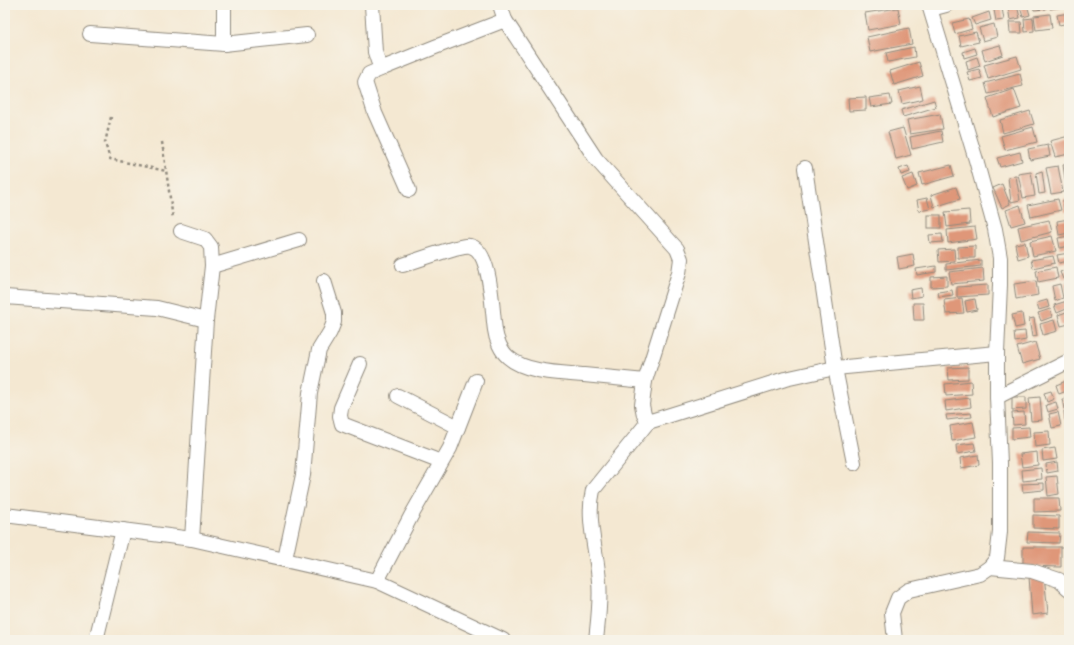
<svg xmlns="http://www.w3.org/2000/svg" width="1074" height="645" font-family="'Balsamiq Sans',sans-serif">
<rect width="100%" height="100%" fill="#f7f3e8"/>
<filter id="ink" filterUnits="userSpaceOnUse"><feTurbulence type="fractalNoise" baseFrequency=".025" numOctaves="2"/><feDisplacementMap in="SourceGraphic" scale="8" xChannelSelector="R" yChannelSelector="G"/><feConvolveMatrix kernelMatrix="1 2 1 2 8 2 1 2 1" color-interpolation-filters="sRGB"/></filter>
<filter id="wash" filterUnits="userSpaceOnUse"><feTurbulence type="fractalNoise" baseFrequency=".012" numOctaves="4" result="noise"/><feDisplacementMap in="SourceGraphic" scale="16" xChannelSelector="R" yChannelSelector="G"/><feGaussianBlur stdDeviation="0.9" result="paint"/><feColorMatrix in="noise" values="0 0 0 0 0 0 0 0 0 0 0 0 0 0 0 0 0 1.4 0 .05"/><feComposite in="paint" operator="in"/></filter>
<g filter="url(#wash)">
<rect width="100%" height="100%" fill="#f4e8d2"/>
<g id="blocks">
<g fill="#df9779">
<path d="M1014,5h3l3,13 -10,2 -2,-14z"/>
<path d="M1027,5l3,10 -7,2 -3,-10z"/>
<path d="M1033,5h13v4l-12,1z"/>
<path d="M1050,5h19v1l-19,3z"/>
<path d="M898,8l3,16 -33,6 -3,-17z"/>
<path d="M1002,8l2,12 -8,1 -2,-11z"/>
<path d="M989,12l2,8 -16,5 -3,-7z"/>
<path d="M1069,13v10l-10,2 -2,-10z"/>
<path d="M1050,14l2,14 -16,2 -2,-14z"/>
<path d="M1033,18l1,13 -9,1 -1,-13z"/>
<path d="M969,19l3,10 -17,5 -3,-11z"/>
<path d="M1009,22h12l1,11h-12z"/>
<path d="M994,24l3,13 -14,4 -4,-13z"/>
<path d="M909,28l3,16 -42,8 -3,-15z"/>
<path d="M976,32l3,10 -18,4 -2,-10z"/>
<path d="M1000,45l3,10 -18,6 -3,-11z"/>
<path d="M914,47l1,10 -27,5 -2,-9z"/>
<path d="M975,48l2,6 -13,4 -1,-6z"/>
<path d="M1017,56l4,13 -33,10 -4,-14z"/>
<path d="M977,57l3,9 -12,4 -2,-9z"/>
<path d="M919,62l4,14 -29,9 -4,-14z"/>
<path d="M979,69l3,9 -12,3 -3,-9z"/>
<path d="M1020,74l3,12 -35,8 -3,-11z"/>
<path d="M920,86l3,13 -21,5 -3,-13z"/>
<path d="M1014,89l7,19 -28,9 -6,-19z"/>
<path d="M890,95l2,9 -21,3 -2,-9z"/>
<path d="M866,97v13l-17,1 -1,-13z"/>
<path d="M934,100l2,7 -33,10 -2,-7z"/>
<path d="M1030,111l4,13 -31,9 -3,-13z"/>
<path d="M940,114l3,15 -33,5 -3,-14z"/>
<path d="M1033,127l4,15 -32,8 -4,-14z"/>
<path d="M903,128l8,27 -15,4 -8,-27z"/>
<path d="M941,131l2,11 -31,7 -2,-12z"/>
<path d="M1069,136v18l-14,3 -5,-16z"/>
<path d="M1048,145l2,11 -20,4 -2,-11z"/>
<path d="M1020,152l2,9 -22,6 -3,-9z"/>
<path d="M1069,164v28h-2l-4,-27z"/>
<path d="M951,165l3,11 -32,9 -3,-12z"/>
<path d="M908,166l2,6 -9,3 -2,-6z"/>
<path d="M1058,166l5,26 -12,2 -5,-26z"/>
<path d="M1042,171l3,22 -6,1 -3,-21z"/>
<path d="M1031,172l4,24 -12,2 -5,-24z"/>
<path d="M913,174l4,12 -10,4 -5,-12z"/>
<path d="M1016,176l4,24 -9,2 -3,-25z"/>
<path d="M1002,184l8,20 -8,4 -9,-20z"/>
<path d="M956,187l4,12 -26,8 -3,-12z"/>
<path d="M927,198l3,11 -11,2 -2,-11z"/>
<path d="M1069,198v13l-4,1 -2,-12z"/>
<path d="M1058,199l3,11 -30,7 -3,-12z"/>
<path d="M1020,205l5,17 -14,4 -5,-16z"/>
<path d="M969,210l1,14 -23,3 -2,-15z"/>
<rect x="928" y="215" width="13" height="13"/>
<path d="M1069,219v14l-10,2 -2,-14z"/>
<path d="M1049,220l3,12 -31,8 -3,-13z"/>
<path d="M975,227l2,12 -29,4 -1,-13z"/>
<path d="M942,234l1,8 -13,1 -1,-8z"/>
<path d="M1052,236l4,15 -23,5 -3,-15z"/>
<path d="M1069,236v10l-9,2 -2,-10z"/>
<path d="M1025,242l3,14 -10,3 -3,-15z"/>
<path d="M975,246v12h-17v-11z"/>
<path d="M954,249l1,12 -16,1 -1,-12z"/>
<path d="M1069,253v8l-10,2 -2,-8z"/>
<path d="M913,254l2,12 -16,3 -2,-12z"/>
<path d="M1053,256l2,7 -22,5 -2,-8z"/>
<path d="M981,260v6l-35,4v-6z"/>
<path d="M936,266v6l-19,3 -1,-6z"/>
<path d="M1056,267l2,11 -20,4 -2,-11z"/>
<path d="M983,268l1,13 -33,3 -2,-12z"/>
<path d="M1069,268v9l-6,2 -3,-7z"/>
<path d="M947,276v10l-16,1v-10z"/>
<path d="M1036,281l2,14 -22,4 -2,-15z"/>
<path d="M1069,282v17l-5,-16z"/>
<path d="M1060,284l3,14 -8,3 -3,-15z"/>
<path d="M988,285v10l-31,2v-10z"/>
<path d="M921,288l1,8 -11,2 -1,-8z"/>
<path d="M952,290l1,5 -14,2 -1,-5z"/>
<path d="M962,298l2,15 -18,1 -2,-14z"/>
<path d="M975,299l2,11 -10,2 -2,-11z"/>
<path d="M1047,300l2,7 -10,3 -2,-7z"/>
<path d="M1067,301l2,7 -12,5 -3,-8z"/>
<path d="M913,303h10l1,17h-10z"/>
<path d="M1050,309l2,8 -11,4 -3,-8z"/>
<path d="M1069,311v13l-8,2 -3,-11z"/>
<path d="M1022,313l2,13 -9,2 -3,-13z"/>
<path d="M1034,318l3,18 -5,1 -3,-18z"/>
<path d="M1054,320l3,11 -14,4 -3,-11z"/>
<path d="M1025,331l1,9 -11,2 -1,-10z"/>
<path d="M1035,342l5,17 -18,5 -5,-17z"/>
<path d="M968,367v12l-19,1 -1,-12z"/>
<path d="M971,381l1,13 -26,2 -1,-12z"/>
<path d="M1066,381l3,9 -10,4 -3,-9z"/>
<path d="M1051,391l3,8 -7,3 -3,-9z"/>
<path d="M1012,397h14v12l-14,1z"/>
<path d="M1040,397l2,23 -11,1 -2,-23z"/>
<path d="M970,398l1,9 -25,4 -1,-10z"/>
<path d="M1069,398v10l-5,1 -2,-10z"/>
<path d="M1056,402l2,7 -10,3 -2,-7z"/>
<path d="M1064,411h5v9h-4z"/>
<path d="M1024,412l1,12 -12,1 -1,-12z"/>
<path d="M1058,412l3,14 -9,2 -3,-14z"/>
<path d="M971,413l1,4 -25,3 -1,-5z"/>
<path d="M973,422l3,15 -24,4 -2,-15z"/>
<path d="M1029,427l1,10 -18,2v-11z"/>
<path d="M1049,431l1,14 -15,2 -1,-15z"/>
<path d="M974,443l2,8 -19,3 -1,-9z"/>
<path d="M1055,448l2,11 -14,2 -1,-11z"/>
<path d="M1037,452l1,13 -16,2 -2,-13z"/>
<path d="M978,455l1,10 -18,3 -1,-10z"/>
<path d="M1057,462l1,9 -11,2 -1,-9z"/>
<path d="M1041,468l1,11 -19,2 -1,-11z"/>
<path d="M1057,476l2,18 -11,2 -2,-19z"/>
<path d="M1044,483v7l-21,2 -1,-8z"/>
<path d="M1034,498h25l1,13 -26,1z"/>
<path d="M1033,515l26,1v13l-26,-1z"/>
<path d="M1028,532l32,1 -1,10 -32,-1z"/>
<path d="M1023,547h38v20l-38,-1z"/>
<path d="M1044,575l4,38 -16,2 -3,-38z"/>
</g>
</g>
</g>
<g filter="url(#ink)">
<use href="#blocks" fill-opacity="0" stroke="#908a7e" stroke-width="1"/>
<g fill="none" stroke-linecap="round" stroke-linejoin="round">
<g stroke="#908a7e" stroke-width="16">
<g id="street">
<path d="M372,5l3,47 3,9 5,7 52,-21 70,-27"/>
<path d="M500,5l5,15 91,139 81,90 4,10 -2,14 -34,108 -3,24 2,10 4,7 -55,68c-7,29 4,62 6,91 2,19 -1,40 -3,59"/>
<path d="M931,9l15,-4"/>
<path d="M90,34l134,10 83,-9"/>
<path d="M224,44v-39"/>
<path d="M383,68l-14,6 -4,8 10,31 34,77"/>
<path d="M805,168l30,200 19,95"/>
<path d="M181,231l24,8 6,8 1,19 -6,54 -14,219"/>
<path d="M403,265c17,-6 35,-12 52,-17 5,-1 11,-3 15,-2 22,4 22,67 25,84 1,9 6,21 13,27 18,16 53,16 76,18 20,2 41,4 61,6"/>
<path d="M212,266l87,-26"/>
<path d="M5,297l152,11 49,12"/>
<path d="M360,364l-19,44 -1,8 2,8 99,38"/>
<path d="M398,396l60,31"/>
<path d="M997,397l72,-36"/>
<path d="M648,422l137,-43 50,-11 162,-15"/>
<path d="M5,515l187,24 185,42 126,59"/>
<path d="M285,559l18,-84 7,-82 9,-43 11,-18 4,-10v-9l-10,-32"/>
<path d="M990,567l42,4 27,9 10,9"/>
<path d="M377,581l34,-65 39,-68 26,-67"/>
<path d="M96,640l27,-110"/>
<path d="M895,640l-3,-27 6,-15 11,-8 71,-16 10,-7 7,-9 3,-26v-69l-3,-66v-44l3,-68v-27l-5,-29 -19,-69 -47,-155"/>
</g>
</g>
<g stroke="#908a7e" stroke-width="2.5" stroke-dasharray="3 3" stroke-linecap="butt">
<path d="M111,117l-6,26 5,16 56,12"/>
<path d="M162,142l11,77"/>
</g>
<use href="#street" stroke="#fff" stroke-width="14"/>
</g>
</g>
<rect width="1074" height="645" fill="none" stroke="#f7f3e8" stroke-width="20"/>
</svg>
